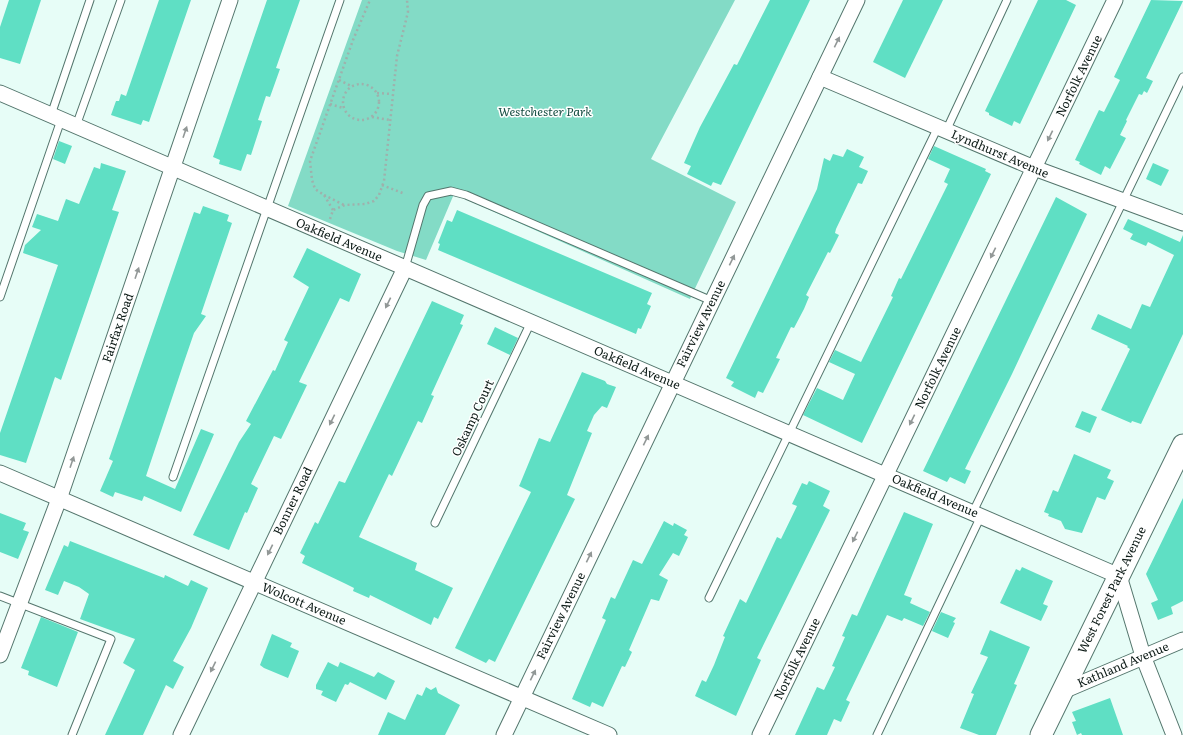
<svg xmlns="http://www.w3.org/2000/svg" width="1183" height="735" font-family="Literata,serif">
<rect width="100%" height="100%" fill="#e7fdf7"/>
<path fill="#83dbc6" d="M362,0h373l-84,159 85,43 -46,97 -236,-105 -28,66 -29,-9 -109,-45z"/>
<g fill="#5fdfc4">
<path d="M9,0h32l-21,64 -20,-6v-31z"/>
<path d="M159,0h32l-42,122 -6,-2 -2,5 -30,-10 5,-14h3l2,-7 5,2z"/>
<path d="M267,0h33l-24,68 4,1 -10,28 -4,-1 -8,24 4,1 -11,34 -4,-1 -6,17 -22,-7 1,-4 -7,-3z"/>
<path d="M770,0h40l-89,185 -8,-3 -2,4 -24,-12 4,-8 -7,-3 16,-36 34,-63 3,1z"/>
<path d="M903,0h40l-38,78 -32,-16z"/>
<path d="M1038,0h28l10,5 -56,119 -6,-3 -2,5 -23,-11v-2l-4,-2z"/>
<path d="M1151,0l32,1 -37,77 7,3 -6,12 -3,-2 -2,4 -3,-1 -13,26 1,1 -7,14 6,3 -16,31 -5,-3 -4,9 -22,-11 1,-2 -5,-2 24,-50 5,2 16,-32 -6,-3z"/>
<path d="M59,141l13,5 -7,18 -12,-5z"/>
<path d="M934,146l52,23 -1,2 6,3 -129,269 -59,-28 14,-27 26,12 12,-26 -26,-12 6,-12 26,12 32,-65 -2,-1 8,-18 2,1 47,-95 -4,-2 6,-13 -22,-10z"/>
<path d="M847,149l17,8 -5,10 9,4 -6,13 -4,-1 -22,46 -1,4 4,2 -9,18 -2,-1 -22,43 3,2 -5,12 -10,19 -3,-1 -15,31 4,1 -17,34 -5,-2 -3,7 -24,-12 3,-4 -8,-4 83,-172 8,-17 7,-31 6,3 3,-7 10,3z"/>
<path d="M101,163l25,8 -14,39 7,2 -58,168 -6,-3 -29,86 -26,-8v-22l58,-168 -35,-12 2,-8 16,-15 -9,-3 5,-13 21,7 8,-22 13,5 15,-37 6,2z"/>
<path d="M1153,163l16,7 -8,16 -15,-7z"/>
<path d="M1056,197l31,17 -75,160 -47,95 6,2 -6,13 -15,-7 -3,5 -24,-11z"/>
<path d="M203,206l26,9 -2,6 5,2 -31,91 5,2 -12,17 -10,29 -38,114 29,13 26,-60 13,5 -33,78 -37,-16 -2,5 -27,-9 -2,5 -13,-6 13,-30 -4,-2 85,-247 6,2z"/>
<path d="M457,210l195,83 -5,11 4,2 -10,23 -3,-1 -2,6 -198,-84 2,-6 -2,-1 9,-23 5,2z"/>
<path d="M1128,219l52,23 3,-7v99l-42,90 -9,-3 -1,2 -30,-13 29,-61 -3,-2 1,-1 -37,-17 7,-15 33,15 11,-25 8,3 24,-52 -26,-13 -2,4 -16,-7 3,-5 -10,-5z"/>
<path d="M307,248l54,26 -12,28 -9,-4 -41,84 8,3 -26,54 -7,-3 -23,48 7,4 -11,25 -2,-1 -16,38 -36,-15 46,-93 12,-18 -5,-3 27,-51 2,1 13,-29 -4,-2 25,-53 -16,-10z"/>
<path d="M432,301l32,14 -4,9 3,1 -32,70 3,1 -12,27 -4,-2 -26,55 -3,-2 -30,63 58,26 -2,7 38,18 -15,31 -4,-2 -3,8 -61,-30 -1,3 -16,-7 1,-3 -8,-4 -44,-21 3,-7 -5,-3 15,-31 3,2 21,-43 6,2z"/>
<path d="M495,327l23,11 -8,17 -23,-11z"/>
<path d="M582,372l23,9 2,3 9,3 -9,21 -5,-2 -8,9 -7,16 5,2 -25,62 8,4 -80,163 -6,-3 -3,4 -31,-15 76,-156 -12,-6 1,-2 19,-46 11,4z"/>
<path d="M1082,411l15,6 -7,16 -15,-6z"/>
<path d="M1074,454l37,16 -4,8 7,3 -9,19 -8,-3 -15,36 -17,-4 -4,-8 -13,-5 1,-2 -5,-2 9,-22 5,2z"/>
<path d="M809,481l21,10 -7,15 7,4 -73,148 4,2 -25,56 -41,-20 7,-16 4,2 8,-17 11,-28 -2,-1 17,-37 6,4 31,-66 4,2 16,-33 -5,-2 10,-21 5,2z"/>
<path d="M1183,498v103l-12,6 2,7 -15,6 -7,-17 7,-3 -12,-26z"/>
<path d="M904,512l29,12 -29,71 8,3 -2,5 20,9 -7,14 -19,-8 -2,3 -15,-6 -41,85 4,2 -9,20 -7,-3 -7,16h-32l22,-48 7,3 11,-23 -3,-1 13,-29 -3,-1 10,-22 5,2z"/>
<path d="M0,513l26,10 -3,7 6,2 -11,27 -18,-7z"/>
<path d="M664,521l9,5 1,-3 13,7 -3,5 4,2 -9,19 -6,-3 -14,22 9,5 -9,21 -8,-2 -22,51 3,2 -7,15 -3,-1 -19,41 -11,-5 -2,5 -18,-8 34,-79 -4,-2 9,-21 4,2 18,-39 9,4z"/>
<path d="M70,541l94,37 1,-3 23,11 3,-6 17,8 -17,40 -18,33 11,6 -11,22 -7,-4 -23,50h-38l30,-65 -12,-7 12,-24 -55,-20 9,-25 -10,-7 -15,-6 -6,14 -13,-5 19,-45 4,2z"/>
<path d="M1022,567l31,14 -10,23 5,2 -7,15 -41,-18 16,-34 4,2z"/>
<path d="M941,612l15,6 -3,4 2,1 -7,15 -16,-7z"/>
<path d="M41,617l37,15 -21,55 -29,-12 1,-4 -8,-3z"/>
<path d="M990,630l40,17 -16,37 3,1 -21,50h-17l-19,-7 14,-34 -3,-1 17,-36 -8,-3z"/>
<path d="M272,634l20,9 -2,4 9,4 -11,27 -24,-10 -4,-3z"/>
<path d="M328,662l10,5 2,-5 34,15 4,-5 17,9 -9,19 -36,-18 -2,3 -3,-1 -9,18 -15,-7 2,-4 -7,-2v-4z"/>
<path d="M426,687l5,3 5,-3 2,6 22,12 -15,30h-67l10,-23 17,8 12,-26 5,2z"/>
<path d="M1110,698l13,37h-41l-1,-2 -4,2 -5,-13 4,-1 -4,-9z"/>
</g>
<g fill="none" stroke-linecap="round" stroke-linejoin="round">
<g stroke="#54766d" stroke-width="9">
<g id="lane">
<path d="M51,115l39,-115"/>
<path d="M76,126l45,-126"/>
<path d="M946,131l61,-131"/>
<path d="M405,268l18,-63 5,-9 23,-5 15,4 246,106"/>
<path d="M0,297l61,-177"/>
<path d="M173,477l167,-477"/>
<path d="M973,512l210,-435"/>
<path d="M435,523l96,-201"/>
<path d="M0,596l111,43 -39,96"/>
<path d="M709,598l229,-471"/>
<path d="M877,735l104,-219"/>
</g>
</g>
<g stroke="#54766d" stroke-width="17">
<g id="street">
<path d="M820,77l214,91 149,55"/>
<path d="M0,93l1119,483 24,80 31,79"/>
<path d="M0,473l609,262"/>
<path d="M0,655l59,-156 171,-499"/>
<path d="M1063,691l120,-51"/>
<path d="M181,735l224,-467"/>
<path d="M504,735l353,-735"/>
<path d="M760,735l355,-735"/>
</g>
</g>
<g stroke="#54766d" stroke-width="23">
<path id="secondary" d="M1041,735l142,-290"/>
</g>
<g stroke="#9eb1ac" stroke-width="2.5" stroke-dasharray="2 3" stroke-linecap="butt">
<path d="M339,80l12,6"/>
<circle cx="361" cy="102" r="18"/>
<path d="M377,93l15,1"/>
<path d="M330,104l13,4"/>
<path d="M372,117l18,3"/>
<path d="M382,185l23,9"/>
<path d="M324,195l20,10"/>
<path d="M333,210l-9,-15 -9,-6 -3,-9 -2,-19 43,-121 17,-40"/>
<path d="M330,219l3,-9 12,-5 20,-1 9,-3 5,-6 5,-14 13,-125 11,-44 -1,-12"/>
</g>
<use href="#lane" stroke="#fff" stroke-width="7"/>
<use href="#street" stroke="#fff" stroke-width="15"/>
<use href="#secondary" stroke="#fff" stroke-width="21"/>
</g>
<defs><path id="oneway-solid" d="M-6-.8H1V-3.2L6.5 0L1 3.2V.8H-6Z"/></defs>
<g fill="#929897">
<use href="#oneway-solid" transform="translate(837 42) rotate(-64)"/>
<use href="#oneway-solid" transform="translate(185 132) rotate(-71)"/>
<use href="#oneway-solid" transform="translate(1050 136) rotate(116)"/>
<use href="#oneway-solid" transform="translate(993 253) rotate(116)"/>
<use href="#oneway-solid" transform="translate(732 260) rotate(-64)"/>
<use href="#oneway-solid" transform="translate(137 273) rotate(-71)"/>
<use href="#oneway-solid" transform="translate(388 303) rotate(116)"/>
<use href="#oneway-solid" transform="translate(332 420) rotate(116)"/>
<use href="#oneway-solid" transform="translate(912 420) rotate(116)"/>
<use href="#oneway-solid" transform="translate(646 440) rotate(-64)"/>
<use href="#oneway-solid" transform="translate(72 462) rotate(-71)"/>
<use href="#oneway-solid" transform="translate(855 537) rotate(116)"/>
<use href="#oneway-solid" transform="translate(270 550) rotate(116)"/>
<use href="#oneway-solid" transform="translate(589 557) rotate(-64)"/>
<use href="#oneway-solid" transform="translate(213 667) rotate(116)"/>
<use href="#oneway-solid" transform="translate(533 675) rotate(-64)"/>
</g>
<g text-anchor="middle" stroke-width="3" stroke-linejoin="round" paint-order="stroke">
<g font-size="12" fill="#0d1b17" stroke="#fff">
<text transform="translate(1079 76) rotate(-64)" y="4">Norfolk Avenue</text>
<text transform="translate(1000 154) rotate(23)" y="4">Lyndhurst Avenue</text>
<text transform="translate(339 240) rotate(23)" y="4">Oakfield Avenue</text>
<text transform="translate(701 324) rotate(-64)" y="4">Fairview Avenue</text>
<text transform="translate(118 328) rotate(-71)" y="4">Fairfax Road</text>
<text transform="translate(637 368) rotate(23)" y="4">Oakfield Avenue</text>
<text transform="translate(938 368) rotate(-64)" y="4">Norfolk Avenue</text>
<text transform="translate(473 418) rotate(-65)" y="4">Oskamp Court</text>
<text transform="translate(935 496) rotate(23)" y="4">Oakfield Avenue</text>
<text transform="translate(293 501) rotate(-64)" y="4">Bonner Road</text>
<text transform="translate(1112 590) rotate(-64)" y="4">West Forest Park Avenue</text>
<text transform="translate(304 604) rotate(23)" y="4">Wolcott Avenue</text>
<text transform="translate(561 616) rotate(-64)" y="4">Fairview Avenue</text>
<text transform="translate(797 659) rotate(-64)" y="4">Norfolk Avenue</text>
<text transform="translate(1123 665) rotate(-23)" y="4">Kathland Avenue</text>
</g>
<g font-size="12" font-style="italic" fill="#154d42" stroke="#fff">
<text x="545" y="116">Westchester Park</text>
</g>
</g>
</svg>
